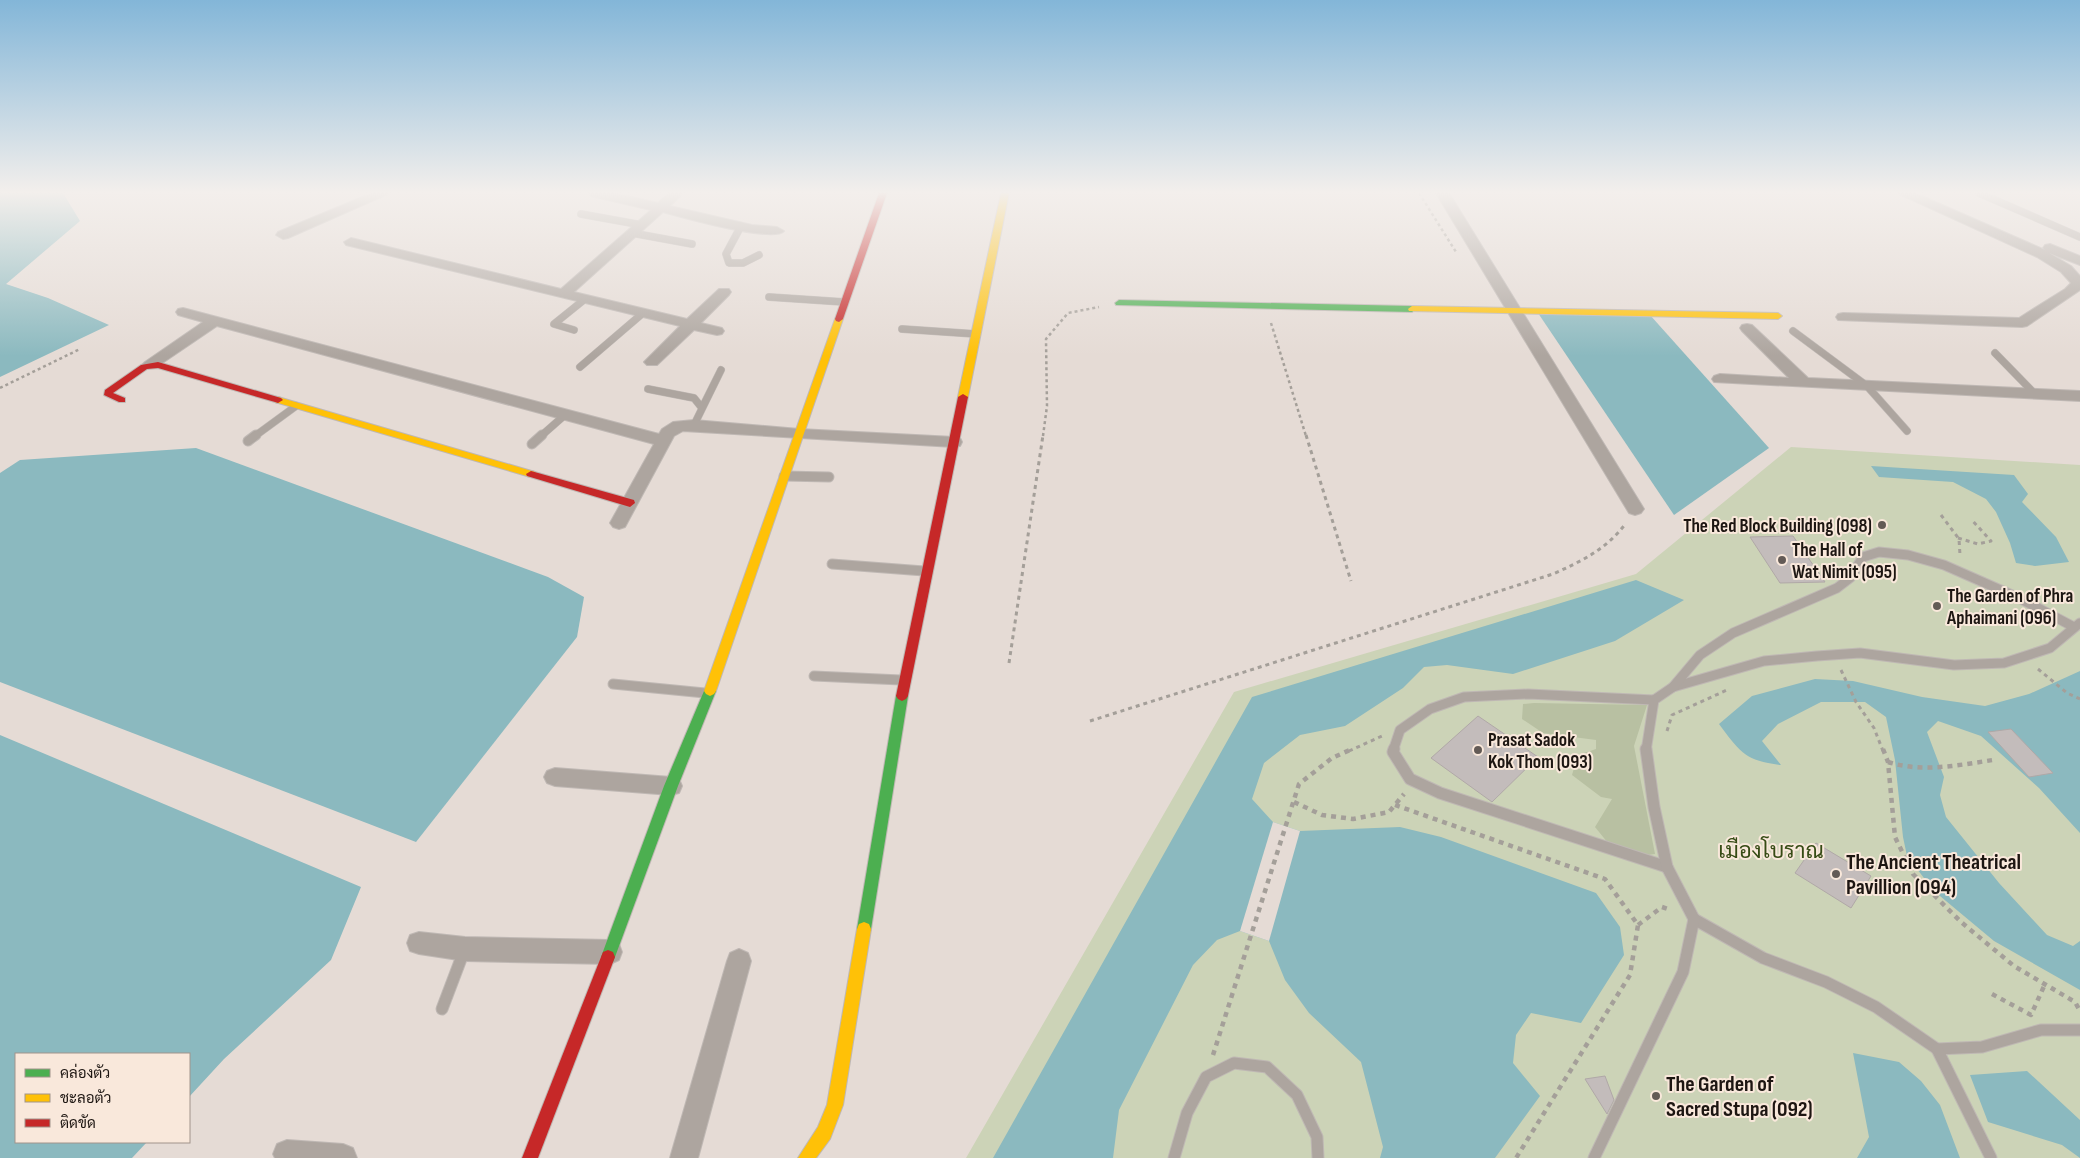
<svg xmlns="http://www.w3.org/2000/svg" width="2080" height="1158" font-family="'Sofia Sans Condensed',Sarabun,sans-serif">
<rect width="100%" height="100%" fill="#e5dbd5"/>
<path fill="#ccd3b7" d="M1791,447l289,18v693h-1114l268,-466 402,-118z"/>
<path fill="#b8c0a2" d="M1534,703l113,2 -13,41 21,108 -16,2 -31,-13 -13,-16 17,-28 -11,-2 -29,-22 6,-20 18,-6v-9l-53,-7 -21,-14 1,-15z"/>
<g fill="#8bb9bf">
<path d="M0,193h63l17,28 -74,63 42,14 61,27 -109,52z"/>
<path d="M1538,313l112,2 119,133 -95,67z"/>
<path d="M196,448l352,129 36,20 -7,40 -161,205 -416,-160v-209l20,-13z"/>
<path d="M1871,466l143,9 14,19 -6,8 34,35 13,25 -34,4 -19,-3 -6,-20 -14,-31 -10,-13 -33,-17 -74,-5z"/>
<path d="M1636,580l48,20 -69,41 -102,33 -66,-9 -23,2 -21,21 -58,38 -45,9 -36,28 -12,36 21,23 27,9 100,-4 41,10 155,56 24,34 4,28 -43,68 -50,-10 -15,22 -3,28 27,33 -45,62h-115l3,-11 -22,-85 -52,-49 -24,-33 -16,-39 -29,-10 -23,9 -24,25 -74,145 -6,48h-120l259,-461z"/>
<path d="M2080,671v162l-41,-45 -58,-52 -43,-15 -11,11 17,45 -4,18 6,22 53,66 48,52 26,11 7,-5v49l-86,-49 -60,-50 -27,-35 -4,-19 -8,-77 -9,-43 -21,-15h-44l-43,22 -16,17 19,24c-36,-4 -41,-13 -62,-41l33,-28 63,-17 38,2 69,16 63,9 44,-12z"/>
<path d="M0,735l361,152 -30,73 -107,99 -35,38v-43h-173v88h131l-15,16h-132z"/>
<path d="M1853,1053l46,9 22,19 19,24 20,53h-103l12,-21z"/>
<path d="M2027,1071l53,49v38l-18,-13 -74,-23 -18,-47z"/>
</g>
<path fill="#e5dbd5" d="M1273,822l27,9 -31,110 -29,-10z"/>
<g fill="#c3bcbb" stroke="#b0a8a7">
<path d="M1793,536l32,46 -45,1 -30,-46z"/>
<path d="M1478,716l60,41 -46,45 -61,-44z"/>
<path d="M2011,729l42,44 -24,4 -41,-45z"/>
<path d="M1816,843l55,33 -20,32 -56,-35z"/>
<path d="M1605,1076l9,24 -7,14 -22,-35z"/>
</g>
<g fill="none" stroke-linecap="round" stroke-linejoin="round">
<g stroke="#bfb8b4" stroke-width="8">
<g id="lane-far2">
<path d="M1979,193l101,44"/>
<path d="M581,214l61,11"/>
<path d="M741,226l-15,28 3,9h14l16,-8"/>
<path d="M632,233l60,11"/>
<path d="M769,297l75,5"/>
<path d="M902,329l74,5"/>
<path d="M574,330l-20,-6 31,-25"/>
<path d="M1793,331l74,55 40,45"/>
<path d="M1995,353l40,41"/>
<path d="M580,367l63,-54"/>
<path d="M648,389l46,9 8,10 19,-38 -27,55"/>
<path d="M255,436l41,-30"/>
<path d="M541,436l25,-22"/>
</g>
</g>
<g stroke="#bfb8b4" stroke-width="11">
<g id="lane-far1">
<path d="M248,441l8,-6"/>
<path d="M532,444l10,-9"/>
<path d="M784,476l45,1"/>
<path d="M832,564l92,7"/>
<path d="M814,676l87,4"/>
<path d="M613,684l92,9"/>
<path d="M1673,687l91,-26 53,-5 43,-3 94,12 50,-2 46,-15 30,-25"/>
<path d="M1393,751l7,-21 30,-21 34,-12 64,-3 126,6"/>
<path d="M1646,751l8,-51 19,-13 27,-32 33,-22 104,-45 13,-10 13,-21 16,-5 29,3 36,10 75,33 55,29"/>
</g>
</g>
<g stroke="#bfb8b4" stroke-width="13">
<g id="lane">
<path d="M1394,749l-1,3 17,27 30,14 227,74"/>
<path d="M1694,919l69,39 63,24 50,25 61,42 45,-2 59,-17h39"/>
<path d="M442,1009l22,-58"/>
<path d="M1937,1049l54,109"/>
<path d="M1174,1158l13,-45 19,-36 28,-14 33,4 30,28 20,42 1,21"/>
<path d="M1594,1158l89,-186 11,-53 -27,-52 -13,-60 -8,-58"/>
</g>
</g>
<g stroke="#bfb8b4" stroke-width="2">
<g id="street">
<path d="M372,193h18l-102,45 -5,1 -7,-4 2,-3z"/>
<path d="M589,193h24l45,10 11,-10h14l-13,13 82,19 25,2 7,4c-10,12 -103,-14 -121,-19l-89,80 113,27 32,-30h10l2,3 -2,3 -28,28 21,5 2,3 -2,3 -5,1 -23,-5 -37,35h-10l-3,-3 36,-36 -334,-81 -2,-3 7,-4 210,51 90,-79 -60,-14z"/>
<path d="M1436,193h13l195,316 -3,4 -6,2 -6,-2z"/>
<path d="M1897,193h18l130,57 -2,-2 2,-3 5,-1 30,12v9l-31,-12 22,13 9,10v14l-53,36 -5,1 -184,-7 -2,-3 2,-3 5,-1 176,5 46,-29 6,-6 -10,-11 -24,-15z"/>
<path d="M183,308l476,126 3,-5 11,-7 21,-2 105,9 155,8 6,1 2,4 -2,4 -6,1 -271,-16 -9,5 -49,91 -6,2 -6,-2 -3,-4 44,-79 -437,-118 -62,42h-10l-3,-3 3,-3 58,-40 -25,-7 -2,-3 2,-3z"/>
<path d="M1747,324l5,1 56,53 272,13v10l-366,-19 -2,-3 2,-3 6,-2 69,4 -47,-47 -2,-3 2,-3z"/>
<path d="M555,768l116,9 8,2 3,7 -3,7 -8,2 -116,-9 -8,-3 -3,-6 3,-6z"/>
<path d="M419,932l46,5 145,3 9,4 3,8 -3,8 -9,4 -145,-3 -46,-7 -9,-3 -3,-8 3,-8z"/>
<path d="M739,949l9,4 3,8 -53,197h-28l57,-197 3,-8z"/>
<path d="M287,1140l56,4 10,4 4,10h-82l-2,-4 4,-10z"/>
</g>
</g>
<g stroke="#bfb8b4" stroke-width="2">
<g id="fast">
<path d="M1119,300l293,6 4,3 -4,3 -296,-7 -1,-2z"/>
<path d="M710,686l4,2 2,3 -38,95 -63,171 -2,5 -5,2 -5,-2 -2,-5 63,-171 40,-95 2,-3z"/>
<path d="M902,691l4,2 2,3 -37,233 -2,5 -5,2 -5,-2 -2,-5 39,-233 2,-3z"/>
</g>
</g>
<g stroke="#bfb8b4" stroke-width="2">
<g id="slow">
<path d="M1001,193h8l-41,204 -5,3 -5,-3z"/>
<path d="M1412,306l366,7 4,3 -4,3 -369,-8 -1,-2z"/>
<path d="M839,316l4,3 -127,372 -2,3 -4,2 -4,-2 -2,-3 131,-372z"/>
<path d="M278,397l257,75 1,2 -5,3 -4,-1 -252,-74v-4z"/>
<path d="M864,922l5,2 2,5 -28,176 -13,34 -14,19h-18l20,-31 9,-22 30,-176 2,-5z"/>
</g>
</g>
<g stroke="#bfb8b4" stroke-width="2">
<g id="jam">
<path d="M879,193h8l-44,126 -4,3 -3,-1 -1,-2z"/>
<path d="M158,362l123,36 2,2 -5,3 -3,-1 -117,-34 -11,1 -34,24 12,5v4h-6l-15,-7 1,-5 36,-25z"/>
<path d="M963,394l5,3 -60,299 -2,3 -4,2 -4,-2 -2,-3 62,-299z"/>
<path d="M531,471l103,29 1,3 -5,4 -103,-31 -1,-2z"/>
<path d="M608,950l5,2 2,5 -77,201h-16l79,-201 2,-5z"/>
</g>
</g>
<g stroke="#a49f99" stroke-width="2.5" stroke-dasharray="3 3" stroke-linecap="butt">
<path d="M1419,193l37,59"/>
<path d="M1271,323l35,113"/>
<path d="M0,388l80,-39"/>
<path d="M1043,436l4,-30 -1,-67 22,-26 31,-6"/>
</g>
<g stroke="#a49f99" stroke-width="3" stroke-dasharray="4 4" stroke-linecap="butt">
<path d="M1306,435l45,146"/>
<path d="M1941,515l18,24 1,16"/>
<path d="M1958,538l20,6 13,-3 -20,-22"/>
<path d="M1009,663l34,-228"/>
<path d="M2038,669l29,24 13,6"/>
<path d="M1841,670l15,32 18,26 9,23"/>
<path d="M1090,721l463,-147c29,-13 54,-25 73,-51"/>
<path d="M1667,731l5,-16 55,-25"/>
<path d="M1349,751l33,-15"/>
</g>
<g stroke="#a49f99" stroke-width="4.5" stroke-dasharray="5 5" stroke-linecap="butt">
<path d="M1883,749l5,13 7,75 18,37 48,48 53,44 61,36 5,9"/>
<path d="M1888,762c34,11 71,3 105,-2"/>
<path d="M1294,802l28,13 31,4 36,-7 15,-18"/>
<path d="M1395,805l210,74 33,46 -8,50 -114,183"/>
<path d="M1638,925l24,-18 9,3"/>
<path d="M1992,994l39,21 14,-31"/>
<path d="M1213,1055l86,-271 33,-26 20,-9"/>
</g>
<use href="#lane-far2" stroke="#ada59f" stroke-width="7"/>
<use href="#lane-far1" stroke="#ada59f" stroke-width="9"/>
<use href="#lane" stroke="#ada59f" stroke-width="11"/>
<use href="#street" fill="#ada59f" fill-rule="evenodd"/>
<use href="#fast" fill="#4caf50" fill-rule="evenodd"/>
<use href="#slow" fill="#ffc107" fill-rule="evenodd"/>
<use href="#jam" fill="#c62828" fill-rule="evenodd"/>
</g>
<linearGradient id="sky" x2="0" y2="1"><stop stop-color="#83b6d8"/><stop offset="0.54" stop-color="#f3efec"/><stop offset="1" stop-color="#f3efec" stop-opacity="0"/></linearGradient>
<rect width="2080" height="356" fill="url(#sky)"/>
<g fill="#635b56" stroke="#f9e8db" stroke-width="2">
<circle cx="1882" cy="525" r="5"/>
<circle cx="1782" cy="560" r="5"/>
<circle cx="1937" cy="606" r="5"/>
<circle cx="1478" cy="750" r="5"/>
<circle cx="1836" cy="874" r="5"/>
<circle cx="1656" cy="1096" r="5"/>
</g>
<g text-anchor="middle" stroke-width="4" stroke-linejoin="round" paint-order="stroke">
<g font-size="19" font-weight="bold" fill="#1d1612" stroke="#f9e8db" text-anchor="start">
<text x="1872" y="532" text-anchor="end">The Red Block Building (098)</text>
<text x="1792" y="556">The Hall of<tspan x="1792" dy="22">Wat Nimit (095)</tspan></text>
<text x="1947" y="602">The Garden of Phra<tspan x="1947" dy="22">Aphaimani (096)</tspan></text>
<text x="1488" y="746">Prasat Sadok<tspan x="1488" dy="22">Kok Thom (093)</tspan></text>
</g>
<g font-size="22" fill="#364b15" stroke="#f9e8db">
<text x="1771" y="858">เมืองโบราณ</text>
</g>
<g font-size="22" font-weight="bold" fill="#1d1612" stroke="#f9e8db" text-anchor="start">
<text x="1846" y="869">The Ancient Theatrical<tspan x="1846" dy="25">Pavillion (094)</tspan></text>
<text x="1666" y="1091">The Garden of<tspan x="1666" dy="25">Sacred Stupa (092)</tspan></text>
</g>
</g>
<rect x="15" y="1053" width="175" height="90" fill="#f9e8db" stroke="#a1948b"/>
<rect x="25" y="1069" width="25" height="8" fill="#4caf50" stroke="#a1948b"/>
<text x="60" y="1078" font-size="15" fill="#1d1612">คล่องตัว</text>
<rect x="25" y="1094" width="25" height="8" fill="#ffc107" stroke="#a1948b"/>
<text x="60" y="1103" font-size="15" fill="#1d1612">ชะลอตัว</text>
<rect x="25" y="1119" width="25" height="8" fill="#c62828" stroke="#a1948b"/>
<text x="60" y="1128" font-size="15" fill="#1d1612">ติดขัด</text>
</svg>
